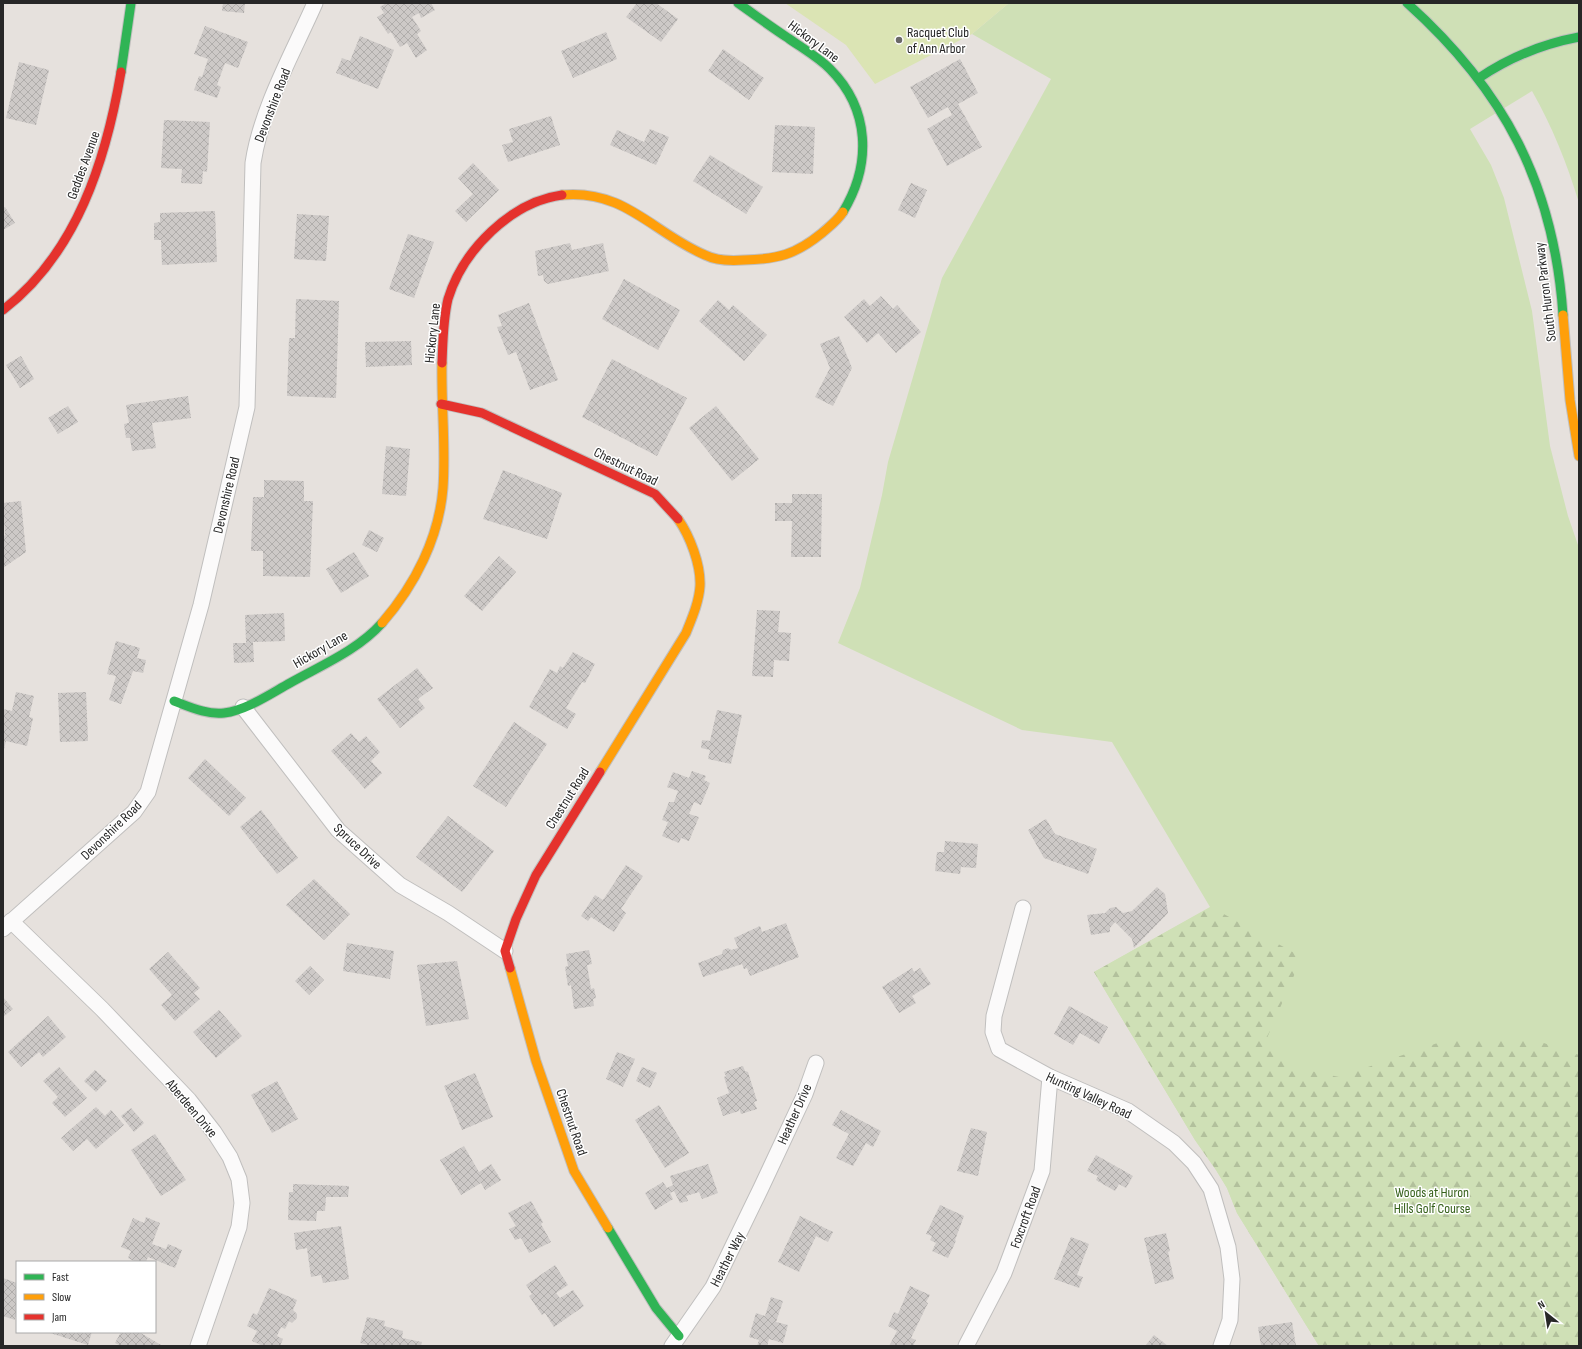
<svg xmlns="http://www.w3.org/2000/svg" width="1582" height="1349" font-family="'Sofia Sans Condensed',sans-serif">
<defs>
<pattern id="forest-firs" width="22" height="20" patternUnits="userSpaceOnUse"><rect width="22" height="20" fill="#cfe0b6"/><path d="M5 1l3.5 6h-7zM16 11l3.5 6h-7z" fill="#b2c09c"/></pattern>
<pattern id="building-cross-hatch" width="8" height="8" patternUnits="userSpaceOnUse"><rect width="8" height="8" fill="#cdc9c7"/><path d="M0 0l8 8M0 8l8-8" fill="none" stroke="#b0adab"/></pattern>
</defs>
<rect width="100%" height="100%" fill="#e6e1dd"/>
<path fill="#cfe0b6" d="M1009,3h570v200c-12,-40 -27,-77 -47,-112l-62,38 21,36 13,33 28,113 18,135 18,70 11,32v798h-260l-82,-133 -10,-25 -11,-18 -21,-30 -101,-168 116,-65 -98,-165 -90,-12 -184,-87 22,-55 22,-93 6,-33 54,-184 109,-199 -79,-45z"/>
<path fill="url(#forest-firs)" d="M1211,907l91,50 -35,81 31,30 41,9 113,-39 83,2 44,15v291h-260l-82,-133 -10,-25 -11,-18 -21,-30 -101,-168z"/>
<path fill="#dbe4b4" d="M785,3h224l-37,31 -97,50 -29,-39z"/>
<g fill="url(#building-cross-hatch)">
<path d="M223,3h22l-1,10 -22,-2z"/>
<path d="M386,3h45l4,7 -14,8 -2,-5 -7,4 9,14 -4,3 10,16 -11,8 -9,-15 -7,4 -9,-15 -3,2 -11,-17 7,-4 -4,-6z"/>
<path d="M637,3h19l22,16 -17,23 -35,-25z"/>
<path d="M205,26l43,16 -10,26 -13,-5 -8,22 4,2 -4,11 -23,-8 5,-14 3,1 6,-18 -14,-5z"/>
<path d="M606,32l11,27 -44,19 -12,-27z"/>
<path d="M360,36l34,14 -16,39 -42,-16 6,-15 8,3z"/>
<path d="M723,49l41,29 -15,22 -41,-29z"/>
<path d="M960,59l18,34 -20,11 24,43 -35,19 -20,-37 25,-14 -4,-8 -20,11 -18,-31z"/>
<path d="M19,62l30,8 -13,55 -30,-7z"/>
<path d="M551,116l9,29 -52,17 -6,-17 11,-3 -4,-13z"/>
<path d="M164,120l46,2 -3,50 -4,-1 -1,13 -21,-1 1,-14 -21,-1z"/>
<path d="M775,125l40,2 -2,47 -41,-2z"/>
<path d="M650,129l19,8 -13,28 -46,-20 7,-15 27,12z"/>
<path d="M710,155l53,32 -17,27 -53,-33z"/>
<path d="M473,163l26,27 -33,32 -11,-11 18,-17 -15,-16z"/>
<path d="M911,183l16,7 -12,28 -17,-8z"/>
<path d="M5,207l10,16 -12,7v-22z"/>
<path d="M215,211l2,51 -55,3 -1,-25h-7v-17l6,-1v-9z"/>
<path d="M297,214l32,2 -3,45 -32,-2z"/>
<path d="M408,234l26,8 -20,56 -25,-9z"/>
<path d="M570,243l2,7 31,-7 6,28 -61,13 -4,-3 -1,-6 -5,1 -3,-25z"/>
<path d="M624,279l56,31 -22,40 -56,-31z"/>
<path d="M881,296l12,13 4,-4 24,27 -25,21 -18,-20 -11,10 -23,-26 20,-18 6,7z"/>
<path d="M296,299l43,2 -3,97 -49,-2 2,-58h6z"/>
<path d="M718,300l11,10 4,-5 34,30 -23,26 -45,-40z"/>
<path d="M529,303l29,77 -28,10 -14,-38 -8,3 -11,-28 5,-1 -4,-11z"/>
<path d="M839,336l13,32 -19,38 -18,-9 15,-29 -10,-24z"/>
<path d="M411,341l1,24 -46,2 -1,-25z"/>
<path d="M21,356l13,23 -14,9 -14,-23z"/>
<path d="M612,359l75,39 -30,58 -75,-39z"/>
<path d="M188,396l3,22 -39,5 4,25 -24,3 -2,-13h-4l-2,-14 5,-1 -3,-18z"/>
<path d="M68,406l10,16 -20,12 -10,-16z"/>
<path d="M716,406l43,53 -27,22 -43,-53z"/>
<path d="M386,446l24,3 -4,47 -24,-2z"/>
<path d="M503,470l59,23 -15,46 -64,-20z"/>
<path d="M264,480l40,1v20h9l-3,76 -47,-1v-25h-12l2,-54h11z"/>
<path d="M792,494h30l-1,63h-30l1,-36h-17v-18h17z"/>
<path d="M21,501l5,51 -23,16v-31l2,-2 -2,-32z"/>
<path d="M369,530l15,8 -7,14 -15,-7z"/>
<path d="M354,552l15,24 -28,17 -15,-24z"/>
<path d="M499,556l17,16 -34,39 -18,-15z"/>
<path d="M757,610l23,1 -2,21 13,1 -2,28 -15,-1 -1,17 -21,-1z"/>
<path d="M284,613l1,28 -32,1 1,20 -20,1 -1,-20h13l-1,-28z"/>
<path d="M116,641l24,7 -3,10 9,2 -3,13 -10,-2 -12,33 -12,-4 7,-24 -9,-2z"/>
<path d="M573,652l22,12 -10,19 -3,-1 -16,26 10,6 -9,15 -38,-22 21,-38 7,4 3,-7 3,2z"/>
<path d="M417,668l16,20 -15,11 7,9 -25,20 -23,-29z"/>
<path d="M16,692l18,4 -5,21 4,1 -6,28 -21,-5 -3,12v-44l9,2z"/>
<path d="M86,692l2,49 -28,1 -2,-49z"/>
<path d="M717,710l25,5 -11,49 -23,-5 2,-9 -9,-2 1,-8 8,1z"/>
<path d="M514,722l33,22 -41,63 -33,-21z"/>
<path d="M351,733l8,9 7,-6 14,16 -9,9 11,12 -17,16 -34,-38z"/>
<path d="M205,759l41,39 -17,18 -41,-38z"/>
<path d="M692,771l14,5 -2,4 6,3 -9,22 -7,-3 -5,12 10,3 -10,24 -8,-3 -2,5 -17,-7 6,-14 -6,-2 7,-18h5l4,-11 -11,-4 6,-15 16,6z"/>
<path d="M261,810l37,48 -21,16 -37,-47z"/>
<path d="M448,816l46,35 -32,41 -46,-35z"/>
<path d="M1046,819l9,15 42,15 -9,25 -44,-16 -16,-28z"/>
<path d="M945,841l33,3 -2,24 -15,-1 -1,7 -25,-3 2,-19h7z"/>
<path d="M626,865l17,11 -22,33 5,4 -12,19 -23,-15 -3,4 -7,-5 14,-21 8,5z"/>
<path d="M314,879l36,35 -26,26 -38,-35z"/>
<path d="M1157,887l8,7 3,19 -34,35 -2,-9 -17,-17 -5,6v4l-19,3 -4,-20 18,-2 5,-5 6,-1 7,6 9,-2z"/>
<path d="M786,923l13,34 -49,19 -3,-8 -3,1 -2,-5 -39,13 -5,-14 24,-9 1,-4 5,-2 3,2 7,-2 -4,-10 26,-12 2,6z"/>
<path d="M347,943l47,8 -4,28 -47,-8z"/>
<path d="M589,950l3,14 -5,1 4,24 3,-1 2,10 -3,1 1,7 -20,3 -3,-24 -3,1 -3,-19 3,-1 -2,-12z"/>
<path d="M168,952l32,36 -6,5 6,6 -25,22 -14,-16 11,-10 -23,-26z"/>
<path d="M457,961l12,58 -43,7 -9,-61z"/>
<path d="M310,966l14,14 -15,15 -14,-14z"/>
<path d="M912,968l2,4 6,-4 11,16 -19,12 4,7 -17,10 -17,-26z"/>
<path d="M3,997l10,12 -10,8z"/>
<path d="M1069,1006l39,21 -9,17 -19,-11 -7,12 -19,-11z"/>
<path d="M219,1010l23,26 -26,22 -23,-26z"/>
<path d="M48,1016l18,21 -23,20 -4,-5 -18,15 -13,-15z"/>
<path d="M617,1052l18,7 -12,28 -17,-8z"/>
<path d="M743,1066l2,5 3,1 9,29 -3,1 3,7 -16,5 -2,-6v3l-16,5 -6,-18 12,-5 -5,-16 2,-1 -2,-4z"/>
<path d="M59,1067l28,31 -22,19 -13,-14 6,-6 -15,-16z"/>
<path d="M642,1067l15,6 -7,15 -14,-7z"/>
<path d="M95,1070l12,11 -11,11 -12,-11z"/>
<path d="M475,1073l18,44 -31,13 -18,-44z"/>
<path d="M277,1081l21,38 -26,14 -21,-38z"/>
<path d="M659,1105l30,48 -24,15 -30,-48z"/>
<path d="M96,1107l9,9 6,-6 13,15 -28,24 -9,-10 -14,12 -12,-13z"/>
<path d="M131,1108l13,15 -10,9 -13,-16z"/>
<path d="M841,1110l40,21 -8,16 -7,-4 -13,23 -17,-8 13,-24 -17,-9z"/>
<path d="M971,1128l16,4 -9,44 -21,-5z"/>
<path d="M155,1134l31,46 -25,16 -30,-46z"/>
<path d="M464,1146l15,26 12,-8 10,16 -16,10 -4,-7 -20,12 -21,-35z"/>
<path d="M1096,1155l37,21 -7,12 -7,-4 -4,7 -19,-11 2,-4 -11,-5z"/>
<path d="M708,1164l10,29 -16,6 -3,-7 -13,4 2,5 -8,2 -6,-12 -4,2 3,6 -18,11 -10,-17 18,-11 4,6 6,-3 -3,-9z"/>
<path d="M293,1184l56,2 -1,11h-22l-1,14h-8l-1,10 -28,-1 1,-28h4z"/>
<path d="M531,1201l12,21 -2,2 10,18 -22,11 -8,-15 -6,2 -6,-11 7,-3 -8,-13z"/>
<path d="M940,1205l24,11 -9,24 1,1 -8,17 -16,-7 4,-8 -6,-3 2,-4 -6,-2z"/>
<path d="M800,1216l33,16 -5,10 -12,-6 -17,36 -21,-10z"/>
<path d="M146,1217l14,6 -8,21 14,5 2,-5 14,6 -7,18 -27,-11 -2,5h-10l-8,-4 3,-7 -10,-4 12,-29 11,5z"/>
<path d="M341,1226l8,53 -26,4 -2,-8 -10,2 -4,-29 -11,2 -2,-17z"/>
<path d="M1166,1233l4,18 -2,1 6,27 -19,5 -11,-46z"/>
<path d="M1071,1237l18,7 -12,31 6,2 -4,11 -25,-9z"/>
<path d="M555,1265l13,20 -12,8 4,5 13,-8 11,16 -30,21 -9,-14 -3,2 -13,-19 3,-2 -6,-9z"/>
<path d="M3,1278l14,5v35l-2,-1v3l-12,-4z"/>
<path d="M910,1286l20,9 -4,7 2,1 -17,35 5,2 -3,6h-24l8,-15 -9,-5 6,-14 4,2z"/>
<path d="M269,1288l28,12 -4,10 4,4v4l-5,5 -3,-2 -4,8 -4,-2 -4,9 6,3 -3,7h-17l-11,-5 5,-10 -10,-5 6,-13 4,2z"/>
<path d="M771,1297l12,4 -7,21 12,3 -5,18 -14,-4 -2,7h-10l2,-6 -10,-3 7,-24 9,3z"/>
<path d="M367,1317l18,4 -1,5 19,5 -1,7 20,4 -1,4h-49l-12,-3z"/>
<path d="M1292,1322l4,24h-35l-3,-19z"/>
<path d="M47,1332h45l-4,13z"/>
<path d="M121,1332h18l22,13 -40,1 -6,-3z"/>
<path d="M1154,1335l14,11h-23z"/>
</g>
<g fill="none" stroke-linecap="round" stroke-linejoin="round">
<g stroke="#c0bfbe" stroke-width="17">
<g id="street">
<path d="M243,707l95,123 62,55 48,28 57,38"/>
<path d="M1023,908l-29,108 -1,16 6,17 51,28 78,34 46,32 20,20 17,26 17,58 4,32 -2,41 -9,26"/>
<path d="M11,921l91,88 87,91 25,32 16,25 9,22 3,24 -3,24 -41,119"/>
<path d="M3,929l131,-117 14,-20 53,-187 46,-198 6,-244c8,-54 40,-110 62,-160"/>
<path d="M672,1346l41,-59 48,-99 44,-94 11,-31"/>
<path d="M966,1346l38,-73 38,-102 8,-94"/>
</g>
</g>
<g stroke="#c0bfbe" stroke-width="11">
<g id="fast">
<path d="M738,3c17,12 33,24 50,35 14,10 30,19 42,31 40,40 42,95 13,143"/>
<path d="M1407,3c97,87 147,181 156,312"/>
<path d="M121,72l10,-69"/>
<path d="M1479,78c31,-21 63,-34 100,-41"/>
<path d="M174,701c16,6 33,14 50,12 23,-3 46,-19 66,-30 32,-18 68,-33 92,-60"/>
<path d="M608,1228l48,80 23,28"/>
</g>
</g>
<g stroke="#c0bfbe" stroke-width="11">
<g id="slow">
<path d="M562,195c63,-6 91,38 143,60 12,6 26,6 39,5 34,-1 51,-5 78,-27 8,-7 16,-13 21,-21"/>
<path d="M1563,315l7,85 9,56"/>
<path d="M382,623c33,-38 57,-85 61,-135 3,-42 -2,-84 -1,-125"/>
<path d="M600,772l86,-139c6,-15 13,-31 14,-47 1,-21 -10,-50 -22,-67"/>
<path d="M510,968l26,93 38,110 34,57"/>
</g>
</g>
<g stroke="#c0bfbe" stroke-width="11">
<g id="jam">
<path d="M3,310c74,-57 103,-150 118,-238"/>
<path d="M442,363c1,-22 1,-43 6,-64 15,-49 63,-97 114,-104"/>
<path d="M441,404l41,9 173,81 23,25"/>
<path d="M510,968l-5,-17 11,-32 20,-44 64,-103"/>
</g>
</g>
<use href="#street" stroke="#fbfafa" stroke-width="15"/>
<use href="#fast" stroke="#30b455" stroke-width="9"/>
<use href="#slow" stroke="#ff9f0a" stroke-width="9"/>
<use href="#jam" stroke="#e5322d" stroke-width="9"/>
</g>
<circle fill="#6a6867" stroke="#fff" stroke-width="1.5" cx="899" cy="40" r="4"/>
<g text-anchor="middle" stroke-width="3" stroke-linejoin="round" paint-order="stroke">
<g font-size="14" fill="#272727" stroke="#fff" text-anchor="start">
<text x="907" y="37">Racquet Club<tspan x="907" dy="16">of Ann Arbor</tspan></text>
</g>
<g font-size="14" fill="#272727" stroke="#fff">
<text transform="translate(814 41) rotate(37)" y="5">Hickory Lane</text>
<text transform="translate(272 105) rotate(-69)" y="5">Devonshire Road</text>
<text transform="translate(83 165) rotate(-70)" y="5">Geddes Avenue</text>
<text transform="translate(1545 292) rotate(-97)" y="5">South Huron Parkway</text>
<text transform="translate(432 333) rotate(-84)" y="5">Hickory Lane</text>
<text transform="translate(626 466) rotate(26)" y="5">Chestnut Road</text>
<text transform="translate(226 495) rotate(-77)" y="5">Devonshire Road</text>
<text transform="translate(320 649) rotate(-30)" y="5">Hickory Lane</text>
<text transform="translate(567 798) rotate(-58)" y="5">Chestnut Road</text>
<text transform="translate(111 830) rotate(-44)" y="5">Devonshire Road</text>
<text transform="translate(358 846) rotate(43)" y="5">Spruce Drive</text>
<text transform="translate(1089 1095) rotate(25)" y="5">Hunting Valley Road</text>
<text transform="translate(192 1108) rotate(50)" y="5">Aberdeen Drive</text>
<text transform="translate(794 1114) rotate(-66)" y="5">Heather Drive</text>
<text transform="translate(572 1122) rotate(71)" y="5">Chestnut Road</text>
<text transform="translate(1025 1217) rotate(-70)" y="5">Foxcroft Road</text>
<text transform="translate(727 1259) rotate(-63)" y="5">Heather Way</text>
</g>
<g font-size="14" fill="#36611b" stroke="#fff">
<text x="1432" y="1197">Woods at Huron<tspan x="1432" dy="16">Hills Golf Course</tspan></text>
</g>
</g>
<rect width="1582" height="1349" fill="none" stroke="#272727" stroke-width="8"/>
<rect x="16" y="1261" width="140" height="72" fill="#ffffff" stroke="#a9a9a9"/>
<rect x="24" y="1274" width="20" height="6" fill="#30b455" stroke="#a9a9a9"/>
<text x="52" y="1281" font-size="12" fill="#272727">Fast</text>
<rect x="24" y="1294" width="20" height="6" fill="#ff9f0a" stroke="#a9a9a9"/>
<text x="52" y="1301" font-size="12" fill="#272727">Slow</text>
<rect x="24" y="1314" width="20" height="6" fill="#e5322d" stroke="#a9a9a9"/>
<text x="52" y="1321" font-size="12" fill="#272727">Jam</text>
<g transform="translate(1546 1313) rotate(330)" stroke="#ffffff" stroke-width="3" paint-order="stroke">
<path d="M0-3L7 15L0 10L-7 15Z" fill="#272727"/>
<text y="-6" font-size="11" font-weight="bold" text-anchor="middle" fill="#272727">N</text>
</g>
</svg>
